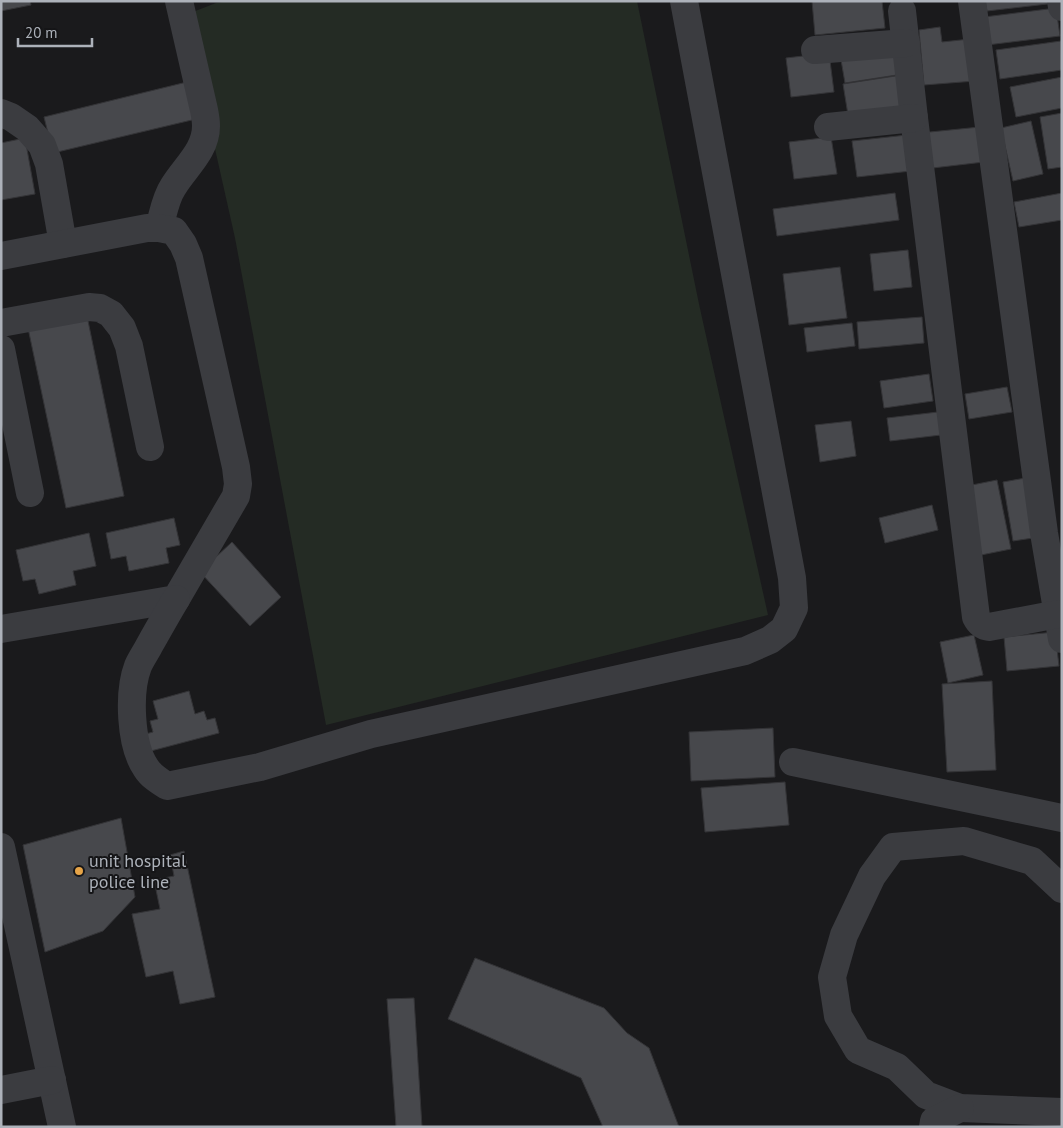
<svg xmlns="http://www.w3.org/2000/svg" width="1063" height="1128" font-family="'PT Sans',sans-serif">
<rect width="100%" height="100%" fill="#1a1a1c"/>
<path fill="#242b24" d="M229,1h408l62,303 69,311 -442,110 -91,-487 -50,-223 31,-12z"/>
<g fill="#47484c" stroke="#343437">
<path d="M1,1h29l1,4 -30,6z"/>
<path d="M812,1h70l3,27 -70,7z"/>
<path d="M985,1h71v2l-69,8z"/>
<path d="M1056,8l4,28 -73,9 -3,-28z"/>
<path d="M940,27l2,15 28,-3 5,42 -51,4 -5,-55z"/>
<path d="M1061,41l1,29 -62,9 -4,-29z"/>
<path d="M899,45l4,29 -58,9 -5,-29z"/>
<path d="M829,53l5,39 -43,5 -5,-39z"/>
<path d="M902,75l5,37 -58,9 -6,-37z"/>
<path d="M1062,77v31l-46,9 -6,-30z"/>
<path d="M187,82l9,37 -143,34 -9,-36z"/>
<path d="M1062,113v54l-14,2 -8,-52z"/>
<path d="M1031,121l12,53 -30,7 -12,-53z"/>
<path d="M980,127l4,35 -60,7 -4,-36z"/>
<path d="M907,135l4,36 -54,6 -5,-36z"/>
<path d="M831,137l6,37 -43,5 -5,-37z"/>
<path d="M25,138l10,56 -34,6v-57z"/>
<path d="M895,193l4,27 -122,16 -4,-27z"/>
<path d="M1062,193v27l-43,7 -5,-25z"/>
<path d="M908,250l4,37 -38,4 -4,-37z"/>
<path d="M840,267l7,51 -58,7 -6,-51z"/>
<path d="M87,316l37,180 -58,12 -38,-180z"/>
<path d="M922,317l2,26 -65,6 -2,-27z"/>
<path d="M852,323l3,23 -48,6 -3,-24z"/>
<path d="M929,374l4,27 -49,7 -4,-27z"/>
<path d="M1007,387l5,25 -43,7 -4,-25z"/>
<path d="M938,412l3,23 -51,6 -3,-23z"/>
<path d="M851,421l5,35 -36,6 -5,-37z"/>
<path d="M1031,477l9,60 -27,4 -10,-59z"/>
<path d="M997,480l14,69 -30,6 -14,-69z"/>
<path d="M932,505l6,25 -53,13 -6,-25z"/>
<path d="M174,518l6,27 -14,3 3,15 -40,8 -3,-15 -15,3 -5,-26z"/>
<path d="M89,533l7,33 -23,5 3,14 -37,9 -4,-15 -12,2 -7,-31z"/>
<path d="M232,542l49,55 -31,29 -50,-54z"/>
<path d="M1055,632l4,34 -52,5 -3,-34z"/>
<path d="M974,635l9,40 -35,8 -8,-41z"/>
<path d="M992,681l4,89 -49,2 -5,-88z"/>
<path d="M189,691l6,23 9,-3 3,9 8,-2 4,15 -72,19 -5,-17 11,-3 -3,-11 8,-2 -5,-18z"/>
<path d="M773,728l2,49 -84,4 -2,-49z"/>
<path d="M785,782l4,43 -84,7 -4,-44z"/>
<path d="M121,818l14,79 -32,34 -58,21 -22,-107z"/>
<path d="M184,851l31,146 -35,7 -7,-33 -27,6 -14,-63 28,-5 -6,-29 20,-4 -4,-21z"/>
<path d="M475,958l129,50 23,25 22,15 30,79h-76l-22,-49 -133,-59z"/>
<path d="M414,998l8,129h-26l-9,-128z"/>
</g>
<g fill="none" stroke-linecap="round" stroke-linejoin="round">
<g stroke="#3b3c40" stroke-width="28">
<path d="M972,1l72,532 18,106"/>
<path d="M1061,1l1,6"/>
<path d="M902,11l12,107 62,499c3,6 6,9 13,10l69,-13"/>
<path d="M815,50l91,-7"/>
<path d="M1,113l10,4 16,11 15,17 7,19 14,80"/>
<path d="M828,127l86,-9"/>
<path d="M159,228c4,-13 6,-29 14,-41 12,-20 33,-36 33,-61 0,-5 -1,-11 -2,-16l-25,-109"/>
<path d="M1,256l146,-28h12l15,3 9,13 6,14 47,209 2,17 -2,12 -60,103 -175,30"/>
<path d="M1,323l88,-16 11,1 11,6 11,14 7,18 21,101"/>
<path d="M1,349l29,144"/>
<path d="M176,599c-9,15 -18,31 -27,47 -3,6 -8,13 -11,20 -10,26 -8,79 8,102 5,8 13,13 21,18l93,-19 111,-33 374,-83 25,-11 14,-11 10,-21 -2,-30 -108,-577"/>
<path d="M793,762l269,56"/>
<path d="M1,847l61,280"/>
<path d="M1062,889l-30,-28 -68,-20 -71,6 -21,29 -28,59 -12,42 6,39 20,34 39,17 29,28 34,13 102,4"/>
<path d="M1,1090l51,-10"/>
<path d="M933,1127l1,-6 26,-13"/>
</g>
</g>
<circle fill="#e6a448" stroke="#151517" stroke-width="2" cx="79" cy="871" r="5"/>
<g text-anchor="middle" stroke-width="4" stroke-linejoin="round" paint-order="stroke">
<g font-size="18" fill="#adb2ba" stroke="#151517" text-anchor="start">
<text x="89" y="867">unit hospital<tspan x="89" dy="21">police line</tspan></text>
</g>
</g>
<rect width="1063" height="1128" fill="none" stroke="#adb2ba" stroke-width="5"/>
<path d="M18 38v8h74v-8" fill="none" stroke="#adb2ba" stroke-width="2.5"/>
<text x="25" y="38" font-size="15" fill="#adb2ba" stroke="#151517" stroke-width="4" paint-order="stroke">20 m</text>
</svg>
